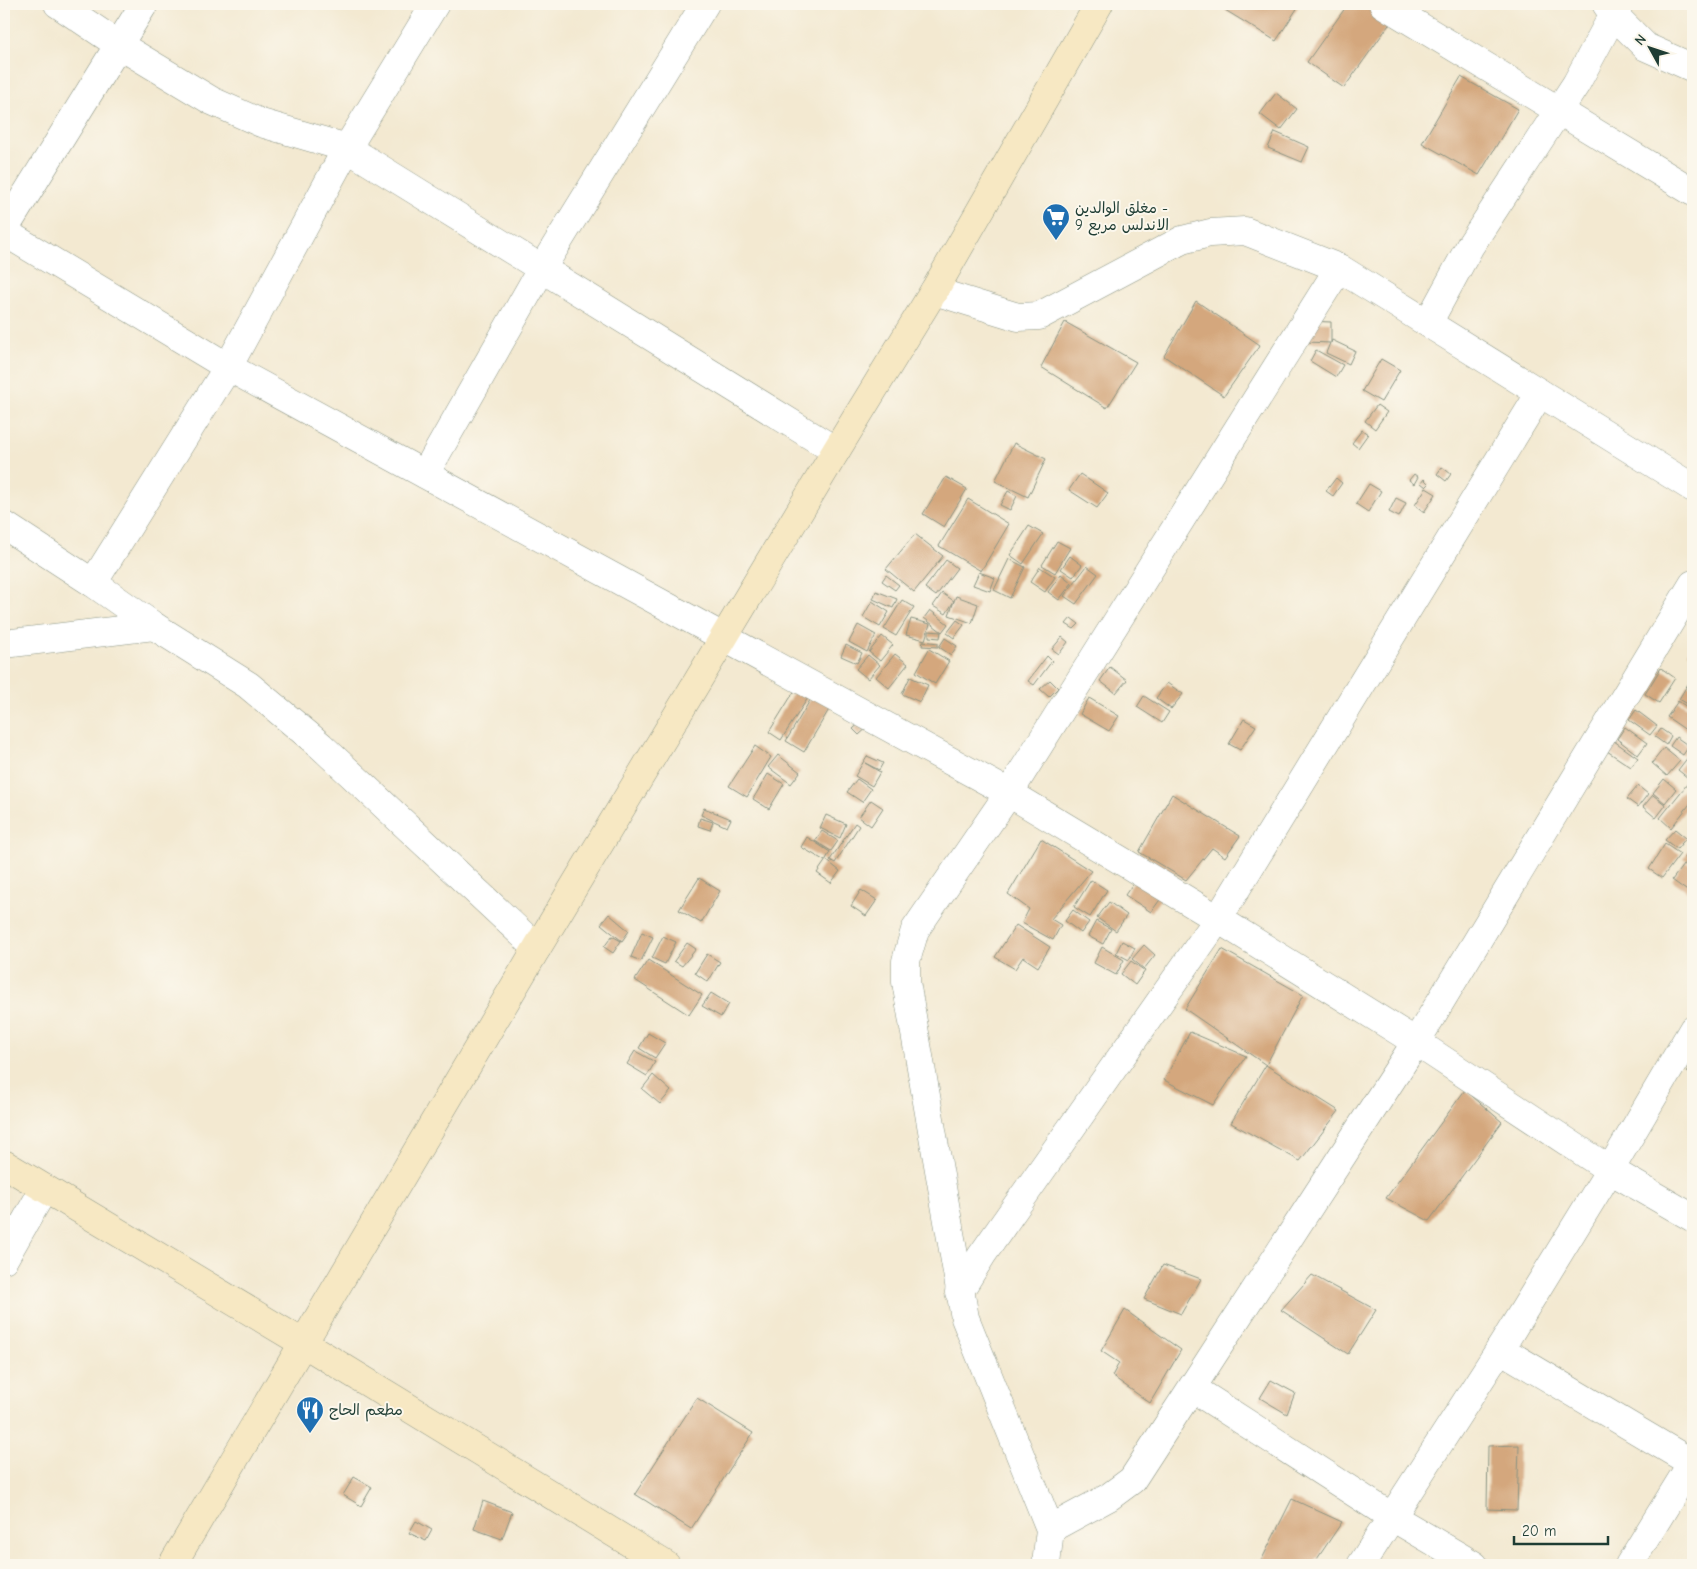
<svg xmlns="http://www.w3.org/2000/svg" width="1697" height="1569" font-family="'Comic Neue','Playpen Sans Arabic',sans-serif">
<rect width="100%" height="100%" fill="#fbf7ec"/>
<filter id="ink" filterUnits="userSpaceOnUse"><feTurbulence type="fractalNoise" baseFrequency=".02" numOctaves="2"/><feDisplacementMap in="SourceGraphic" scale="10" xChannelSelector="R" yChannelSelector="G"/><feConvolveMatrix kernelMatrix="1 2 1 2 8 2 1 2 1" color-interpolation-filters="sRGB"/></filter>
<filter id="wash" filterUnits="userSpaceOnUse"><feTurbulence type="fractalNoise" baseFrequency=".0096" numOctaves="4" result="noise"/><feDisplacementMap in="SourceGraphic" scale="20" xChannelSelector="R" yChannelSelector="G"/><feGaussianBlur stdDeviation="1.12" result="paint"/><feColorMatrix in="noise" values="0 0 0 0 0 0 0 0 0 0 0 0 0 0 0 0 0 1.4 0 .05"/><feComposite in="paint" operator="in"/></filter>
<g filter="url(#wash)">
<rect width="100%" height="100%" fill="#f3e9d1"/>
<g id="blocks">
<g fill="#d4a77d">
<path d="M1229,4h71l-24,37 -51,-31z"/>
<path d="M1348,4h17l26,18 -47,66 -37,-26z"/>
<path d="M1461,77l57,32 -39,66 -57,-32z"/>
<path d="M1276,93l21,16 -16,21 -21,-16z"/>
<path d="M1275,132l34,15 -7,15 -34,-14z"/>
<path d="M1196,301l64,44 -36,51 -60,-40z"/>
<path d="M1307,321l24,1v21l1,-3 23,11 -6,13 -23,-11 4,-10 -24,-1z"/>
<path d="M1065,322l71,40 -29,46 -66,-41z"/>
<path d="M1316,350l27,15 -7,12 -26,-16z"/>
<path d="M1381,359l19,11 -19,32 -19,-11z"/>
<path d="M1377,405l10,7 -12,17 -10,-8z"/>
<path d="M1362,430l6,4 -10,14 -6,-5z"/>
<path d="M1014,443l32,16 -18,38 -33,-16z"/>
<path d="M1442,467l9,7 -5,7 -9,-7z"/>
<path d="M1080,474l28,19 -11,15 -28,-18z"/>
<path d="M1414,474l4,3 -4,7 -5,-4z"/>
<path d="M946,477l21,12 -23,38 -21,-13z"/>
<path d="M1336,478l6,5 -9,13 -7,-5z"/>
<path d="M1424,479l5,5 -3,3 -5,-4z"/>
<path d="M1369,484l12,7 -13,21 -12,-8z"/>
<path d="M1426,488l10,6 -12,18 -9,-7z"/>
<path d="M1008,491l9,5 -7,14 -10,-5z"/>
<path d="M1396,498l10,5 -7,14 -10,-5z"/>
<path d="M968,499l41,25 -28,47 -42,-25z"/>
<path d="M1029,526l14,8 -20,30 -13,-9z"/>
<path d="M915,534l28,22 -29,36 -28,-23z"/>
<path d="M1057,541l13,7 -15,25 -13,-8z"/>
<path d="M1070,556l12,9 -9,12 -12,-8z"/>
<path d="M1009,559l16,8 -15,31 -16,-8z"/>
<path d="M946,560l11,8 -21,28 -11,-8z"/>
<path d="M1087,566l11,8 -22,30 -12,-8z"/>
<path d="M1040,567l15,10 -10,15 -15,-10z"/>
<path d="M979,572l16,6 -5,13 -17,-6z"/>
<path d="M1061,574l11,9 -13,17 -11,-8z"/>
<path d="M886,575l13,10 -4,5 -13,-9z"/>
<path d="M876,591l21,8 -4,9 -20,-9z"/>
<path d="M942,593l12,8 2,-5 22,8 -6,19 -23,-8 5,-14 -8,13 -13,-8z"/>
<path d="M902,600l12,7 -18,29 -12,-7z"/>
<path d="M872,601l17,11 -9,15 -17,-10z"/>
<path d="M930,610l18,14 -6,8 -18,-14z"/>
<path d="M1071,618l8,6 -5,5 -8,-5z"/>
<path d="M911,619l19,5 -5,16 -19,-5z"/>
<path d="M957,620l7,5 -10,13 -7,-5z"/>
<path d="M858,625l18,10 -9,17 -18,-10z"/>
<path d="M929,631l12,1 -1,6 -11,-1z"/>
<path d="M882,636l11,9 -13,16 -11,-9z"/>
<path d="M1062,637l6,5 -9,12 -7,-5z"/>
<path d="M945,638l12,8 -6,9 -12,-8z"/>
<path d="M923,641l15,2v4l-16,-1z"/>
<path d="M846,645l16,8 -5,10 -16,-7z"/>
<path d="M1693,646v10l-5,-3z"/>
<path d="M929,649l20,12 -14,23 -19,-12z"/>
<path d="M895,654l13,10 -19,24 -13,-11z"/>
<path d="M868,655l12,10 -12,14 -12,-10z"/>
<path d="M1047,656l5,5 -18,24 -6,-4z"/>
<path d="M1110,667l17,13 -11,13 -16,-12z"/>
<path d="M1661,668l14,10 -16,25 -14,-9z"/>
<path d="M910,677l18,8 -8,17 -18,-8z"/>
<path d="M1050,680l8,8 -9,9 -9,-8z"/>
<path d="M800,682l13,8 -32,50 -12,-8z"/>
<path d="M1167,683l16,11 -12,15 -15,-11z"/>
<path d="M1688,684l5,3v20l-14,-8z"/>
<path d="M816,690l18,11 -30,51 -18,-11z"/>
<path d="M1144,696l25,16 -7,11 -25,-16z"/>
<path d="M1089,698l30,18 -10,15 -29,-17z"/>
<path d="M1678,701l15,10v24l-26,-18z"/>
<path d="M1636,710l21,16 -7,9 -21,-15z"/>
<path d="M1244,719l12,7 -16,24 -11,-6z"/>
<path d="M863,720l6,6 -10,9 -6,-6z"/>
<path d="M1625,727l22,16 -9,12 -21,-16z"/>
<path d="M1661,729l10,7 -5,9 -11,-8z"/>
<path d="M1676,737l13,9 -6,9 -13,-9z"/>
<path d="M1614,741l24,17 -7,9 -24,-16z"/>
<path d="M755,746l16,11 -24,40 -18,-11z"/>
<path d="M1664,748l16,13 -13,15 -15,-13z"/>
<path d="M778,755l22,17 -9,12 -23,-17z"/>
<path d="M867,756l16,7 -4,7 -14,-7 15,9 -8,14 -17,-10z"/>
<path d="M1689,756l4,3v23l-15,-12z"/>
<path d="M768,774l16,10 -15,25 -16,-10z"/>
<path d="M857,779l14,10 -9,13 -15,-10z"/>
<path d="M1664,779l12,10 -11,14 -12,-10z"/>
<path d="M1688,783l5,4v13l-22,28 -11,-10z"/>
<path d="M1638,786l10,8 -10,13 -11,-8z"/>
<path d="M1172,794l68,42 -15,21 -13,-9 -26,32 -47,-28z"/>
<path d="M1653,795l13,10 -10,13 -13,-11z"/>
<path d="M871,800l12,8 -12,18 -12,-9z"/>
<path d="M704,808l27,11 -4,8 -26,-12z"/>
<path d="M826,815l20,9 -6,14 -20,-10z"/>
<path d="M700,818l13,4 -3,8 -12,-4z"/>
<path d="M855,823l4,3 -24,37 -5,-3z"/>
<path d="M1675,829l11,9 -9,11 -12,-9z"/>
<path d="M822,831l16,10 -7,10 -16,-10z"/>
<path d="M807,837l23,15 -5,9 -24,-14z"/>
<path d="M1041,839l50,32 -40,48 10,6 -8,15 -31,-17 7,-14 -21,-15z"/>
<path d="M1693,843v21l-9,-6z"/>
<path d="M1665,844l15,10 -18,24 -13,-9z"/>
<path d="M826,860l14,11 -9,12 -14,-10z"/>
<path d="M1686,861l7,6v28l-21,-15z"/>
<path d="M699,878l21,13 -19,32 -22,-13z"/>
<path d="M1136,879l26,18 -11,15 -26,-17z"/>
<path d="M1091,880l16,10 -17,27 -16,-10z"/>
<path d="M861,890l16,10 -11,16 -15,-10z"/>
<path d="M1109,902l18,13 -11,16 -19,-13z"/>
<path d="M1073,910l16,12 -8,11 -16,-12z"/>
<path d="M609,914l20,17 -7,10 -21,-17z"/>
<path d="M1096,921l15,8 -8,15 -15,-8z"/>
<path d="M1016,925l34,22 -12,20 -15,-10 -8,12 -20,-12z"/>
<path d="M642,932l11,5 -12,24 -10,-4z"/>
<path d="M612,936l9,5 -8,12 -9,-6z"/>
<path d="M663,936l13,6 -11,22 -13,-6z"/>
<path d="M1122,941l13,7 -6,12 -13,-7z"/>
<path d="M687,943l9,6 -14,17 -8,-5z"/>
<path d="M1144,945l11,10 -11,14 -12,-10z"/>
<path d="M1102,947l22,13 -8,15 -22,-12z"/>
<path d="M1222,949l81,46 -37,70 -81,-56z"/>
<path d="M707,954l13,8 -12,20 -13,-9z"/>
<path d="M648,960l54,35 -13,20 -54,-35z"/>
<path d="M1131,961l14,10 -10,14 -14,-11z"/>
<path d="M711,993l18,11 -8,13 -19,-11z"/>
<path d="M1190,1032l56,24 -33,49 -49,-25z"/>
<path d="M648,1033l17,10 -10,15 -16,-10z"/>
<path d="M635,1051l20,11 -8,14 -20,-12z"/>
<path d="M1693,1062v14l-6,-4z"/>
<path d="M1266,1065l73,46 -39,50 -69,-38z"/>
<path d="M653,1075l18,16 -11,13 -18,-15z"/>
<path d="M1465,1090l37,32 -73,99 -43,-23z"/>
<path d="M1163,1265l38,14 -20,35 -37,-15z"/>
<path d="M1312,1275l64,35 -28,44 -67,-44z"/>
<path d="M1125,1310l56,40 -31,53 -38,-27 7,-13 -18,-12z"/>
<path d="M1271,1380l24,13 -8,21 -27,-16z"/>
<path d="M697,1398l56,35 -62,96 -56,-35z"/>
<path d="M1519,1445l-2,65 -30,-1 1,-63z"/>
<path d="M354,1477l18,10 -11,19 -18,-11z"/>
<path d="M1292,1499l50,23 -29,43h-54z"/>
<path d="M483,1501l29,11 -10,27 -28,-10z"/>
<path d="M416,1521l16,9 -6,11 -17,-8z"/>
</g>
</g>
</g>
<g filter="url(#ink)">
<use href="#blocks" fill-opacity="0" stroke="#899382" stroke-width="1"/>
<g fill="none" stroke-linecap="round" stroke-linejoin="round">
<g stroke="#899382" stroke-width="29">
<g id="street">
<path d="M58,4l61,41 93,56 49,22 86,25 489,303"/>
<path d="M435,4l-88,144 -119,219 781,426 209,126 198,123 194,128 83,48"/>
<path d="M1383,4l310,188"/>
<path d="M1606,4l7,10 33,33 47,21"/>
<path d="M4,230l140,-226"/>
<path d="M4,232l224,135 -135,216"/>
<path d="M934,291l84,26 21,-1 143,-76 28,-7 35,-2 94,37 354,220"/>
<path d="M1428,323l42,-77 106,-162 43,-80"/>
<path d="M425,474l117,-206 163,-264"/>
<path d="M4,525l89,58 61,43 94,59 73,61 216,202"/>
<path d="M4,644l150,-18"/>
<path d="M4,1259l40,-70"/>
<path d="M959,1292l23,-37 236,-336 322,-526"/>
<path d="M1500,1349l192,114"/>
<path d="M1192,1388l200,129 82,48"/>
<path d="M1050,1529l59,-32 23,-17 284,-438 277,-458"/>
<path d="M1046,1565l4,-36 -85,-211 -59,-336v-21l9,-31 94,-137 330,-525"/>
<path d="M1361,1565l139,-216 110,-179 83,-141"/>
<path d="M1629,1565l64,-104"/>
</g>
</g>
<g stroke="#899382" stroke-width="29">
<g id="secondary">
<path d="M4,1164l299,179 363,222"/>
<path d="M172,1565l365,-617 299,-497 98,-160 165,-287"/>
</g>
</g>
<use href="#street" stroke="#fff" stroke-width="28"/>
<use href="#secondary" stroke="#f7e8c3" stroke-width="28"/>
</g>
</g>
<defs>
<g id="supermarket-pin" transform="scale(1.4375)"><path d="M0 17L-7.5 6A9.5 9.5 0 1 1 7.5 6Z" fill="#1f6fb2" stroke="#fbf7ec"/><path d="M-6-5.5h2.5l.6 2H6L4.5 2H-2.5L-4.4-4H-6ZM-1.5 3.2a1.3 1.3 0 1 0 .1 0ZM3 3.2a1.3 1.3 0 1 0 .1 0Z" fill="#fff"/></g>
<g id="restaurant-pin" transform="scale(1.4375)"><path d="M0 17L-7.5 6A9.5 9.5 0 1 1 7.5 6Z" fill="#1f6fb2" stroke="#fbf7ec"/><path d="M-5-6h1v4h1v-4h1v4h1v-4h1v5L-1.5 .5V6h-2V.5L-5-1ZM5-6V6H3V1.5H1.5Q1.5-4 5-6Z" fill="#fff"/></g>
</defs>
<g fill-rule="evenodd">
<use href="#supermarket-pin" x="1056" y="217"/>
<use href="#restaurant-pin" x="310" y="1410"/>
</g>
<g text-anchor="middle" stroke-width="4" stroke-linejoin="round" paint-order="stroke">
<g font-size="15" fill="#1f3d34" stroke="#fbf7ec" text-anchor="start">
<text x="1075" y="213">مغلق الوالدين -<tspan x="1075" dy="17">الاندلس مربع 9</tspan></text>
<text x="329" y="1415">مطعم الحاج</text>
</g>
</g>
<rect width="1697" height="1569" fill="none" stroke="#fbf7ec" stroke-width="20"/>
<g transform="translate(1650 48) rotate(310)" stroke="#fbf7ec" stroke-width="4" paint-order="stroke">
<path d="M0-4L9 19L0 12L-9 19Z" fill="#1f3d34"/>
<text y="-8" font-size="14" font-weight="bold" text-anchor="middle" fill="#1f3d34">N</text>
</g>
<path d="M1514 1536v8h94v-8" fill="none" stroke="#1f3d34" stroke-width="2.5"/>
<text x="1522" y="1536" font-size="15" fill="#1f3d34" stroke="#fbf7ec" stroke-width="4" paint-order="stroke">20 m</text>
</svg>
